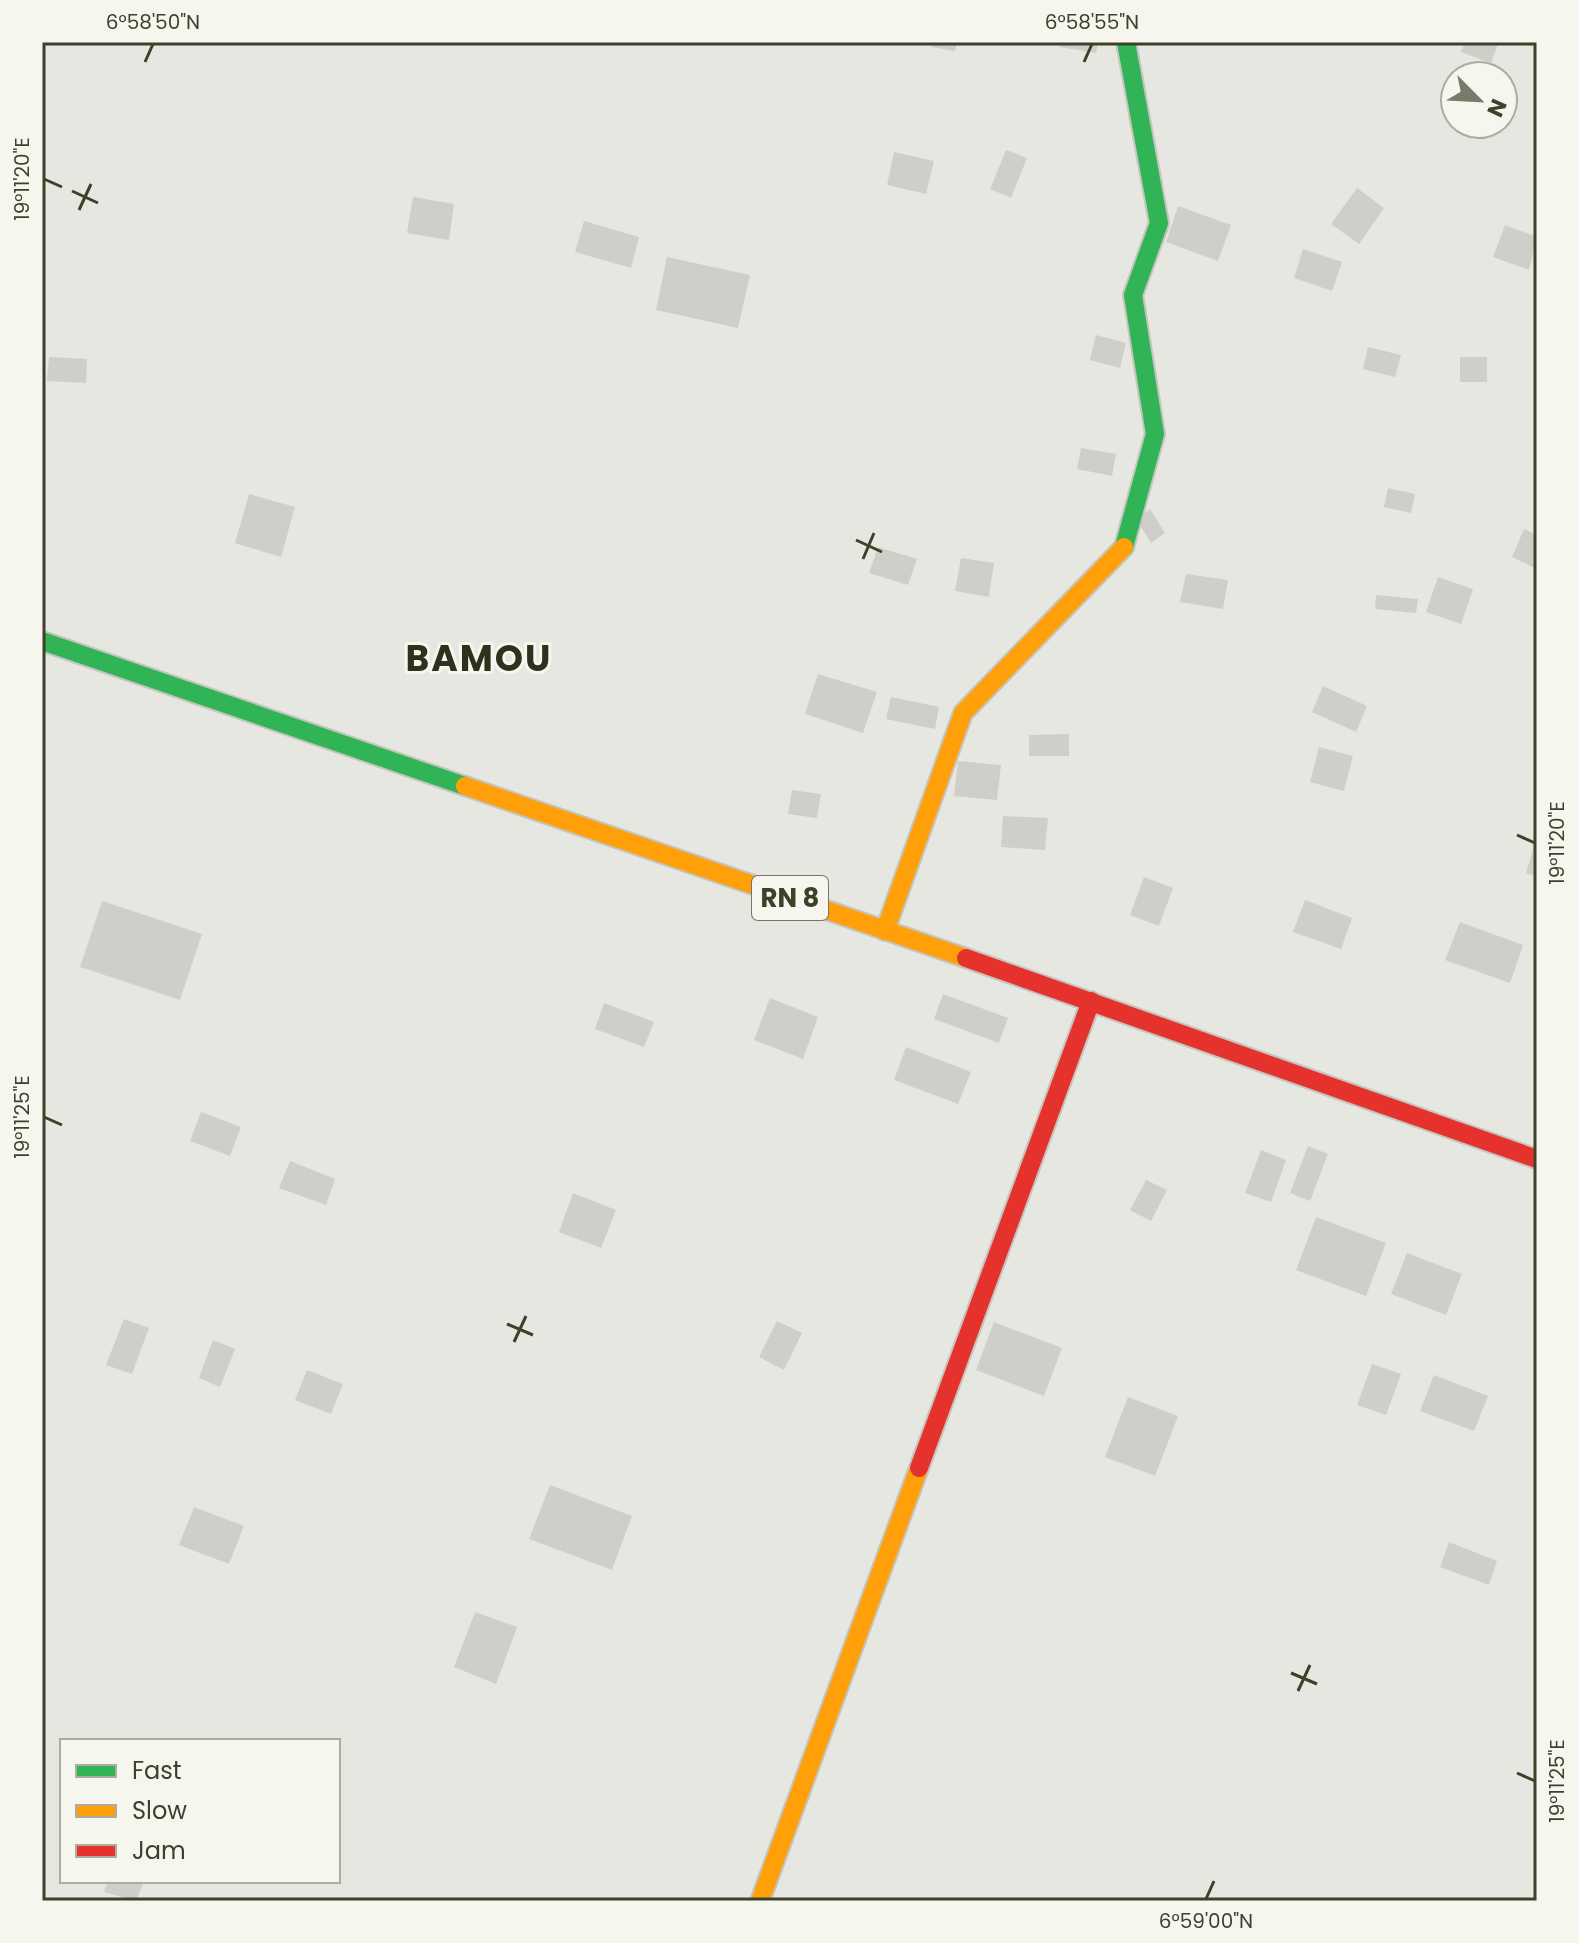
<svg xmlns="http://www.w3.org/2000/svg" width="1579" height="1943" font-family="Poppins,sans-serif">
<rect width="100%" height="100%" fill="#e7e7e2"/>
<g fill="#cfcfca">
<path d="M933,42h24l-2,9 -23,-4z"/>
<path d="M1061,42h37l-2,11 -36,-6z"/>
<path d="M1465,42l33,2 -7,19 -30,-11z"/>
<path d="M1006,150l21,8 -16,40 -21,-9z"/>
<path d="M894,152l40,9 -8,33 -39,-9z"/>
<path d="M1357,188l27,20 -25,36 -28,-20z"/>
<path d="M413,197l41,7 -5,36 -42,-7z"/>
<path d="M1178,206l53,19 -13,36 -52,-19z"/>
<path d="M584,221l55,16 -8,31 -56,-16z"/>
<path d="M1505,225l32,12 -8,33 -36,-13z"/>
<path d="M1303,249l39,13 -10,29 -38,-13z"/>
<path d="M667,257l83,18 -12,53 -82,-18z"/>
<path d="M1096,335l30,8 -6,25 -30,-8z"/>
<path d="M1368,347l33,8 -6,22 -32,-8z"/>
<path d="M49,357l38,2 -1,24 -39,-2z"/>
<rect x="1460" y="357" width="27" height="25"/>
<path d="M1081,448l35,6 -4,22 -35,-7z"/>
<path d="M1388,488l27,6 -4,19 -27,-6z"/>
<path d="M249,494l46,13 -14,50 -46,-14z"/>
<path d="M1150,509l15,24 -14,10 -15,-24z"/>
<path d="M1524,529l13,6v34l-25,-12z"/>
<path d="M878,547l39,12 -9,26 -39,-12z"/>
<path d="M961,558l33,5 -5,34 -34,-6z"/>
<path d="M1186,574l42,6 -5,29 -43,-7z"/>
<path d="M1438,577l35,12 -12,35 -35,-12z"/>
<path d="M1376,595l42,4 -2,14 -41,-4z"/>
<path d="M818,674l59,18 -14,41 -58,-19z"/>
<path d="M1323,686l44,20 -11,26 -44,-20z"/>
<path d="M891,697l48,10 -4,22 -49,-10z"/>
<path d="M1069,734v22h-40v-21z"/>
<path d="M1319,747l34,9 -9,35 -34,-9z"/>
<path d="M958,761l43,4 -4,35 -43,-4z"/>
<path d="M792,790l29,4 -4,24 -29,-4z"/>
<path d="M1003,816l45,2 -3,32 -44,-3z"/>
<path d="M1536,839h1v38l-11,-4z"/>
<path d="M1144,877l29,11 -14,38 -29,-11z"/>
<path d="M1305,900l47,18 -11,31 -48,-17z"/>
<path d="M102,901l100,33 -22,66 -100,-33z"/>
<path d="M1460,922l63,23 -13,38 -65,-23z"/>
<path d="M943,994l65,24 -9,25 -65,-24z"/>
<path d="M770,998l48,19 -15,42 -49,-19z"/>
<path d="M604,1003l50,19 -10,25 -49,-18z"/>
<path d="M906,1047l65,25 -13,32 -64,-24z"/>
<path d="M201,1112l40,15 -11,29 -40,-15z"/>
<path d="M1308,1146l20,8 -18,47 -20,-8z"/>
<path d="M1261,1150l25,10 -15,42 -26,-9z"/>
<path d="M290,1161l45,18 -9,26 -47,-17z"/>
<path d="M1146,1180l21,10 -16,31 -21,-11z"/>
<path d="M573,1193l43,17 -15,38 -42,-16z"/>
<path d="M1316,1217l70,26 -20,53 -70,-26z"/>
<path d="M1407,1253l55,21 -16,41 -55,-21z"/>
<path d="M124,1319l25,9 -17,46 -26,-9z"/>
<path d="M777,1321l25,12 -18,37 -25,-13z"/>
<path d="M994,1322l68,26 -18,48 -68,-26z"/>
<path d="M213,1340l22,9 -15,38 -21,-9z"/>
<path d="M1372,1364l29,10 -15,41 -29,-10z"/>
<path d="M307,1370l36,14 -12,30 -36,-14z"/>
<path d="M1434,1375l54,21 -14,35 -54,-20z"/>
<path d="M1128,1397l50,19 -23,60 -50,-19z"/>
<path d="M550,1485l82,31 -20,54 -83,-31z"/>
<path d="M194,1507l50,19 -15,38 -50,-19z"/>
<path d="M1449,1542l48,19 -8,24 -49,-18z"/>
<path d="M475,1612l42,15 -21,57 -42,-17z"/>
<path d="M108,1881h36l-8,20 -32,-9z"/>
</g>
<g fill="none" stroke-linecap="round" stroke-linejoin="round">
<g stroke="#c5c5c0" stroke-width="22">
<g id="fast">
<path d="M1124,547l31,-113 -22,-139 26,-72 -33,-181"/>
<path d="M42,641l423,145"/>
</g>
</g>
<g stroke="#c5c5c0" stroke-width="22">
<g id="slow">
<path d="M465,786l501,172"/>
<path d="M885,931l78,-218 161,-166"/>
<path d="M760,1901l159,-433"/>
</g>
</g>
<g stroke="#c5c5c0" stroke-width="22">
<g id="jam">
<path d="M966,958l571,201"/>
<path d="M919,1468l172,-467"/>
</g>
</g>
<use href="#fast" stroke="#30b455" stroke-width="18"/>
<use href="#slow" stroke="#ff9f0a" stroke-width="18"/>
<use href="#jam" stroke="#e5322d" stroke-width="18"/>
</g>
<path fill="none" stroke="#3e4029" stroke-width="3" d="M145,62l8,-18M1084,62l8,-18M44,179l18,8M72,191l26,12M79,210l12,-26M856,540l26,12M863,559l11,-26M1517,835l18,8M44,1117l18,8M507,1324l26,11M514,1342l12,-26M1291,1673l26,11M1298,1691l12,-26M1517,1773l18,8M1206,1899l8,-18"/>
<g text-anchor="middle" stroke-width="6" stroke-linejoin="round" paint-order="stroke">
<rect fill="#f6f6ef" stroke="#757764" stroke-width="2" x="752" y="876" width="76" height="44" rx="6"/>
<g font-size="26" font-weight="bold" fill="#3e4029">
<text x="790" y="907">RN 8</text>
</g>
<g font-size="36" font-weight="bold" letter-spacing="2" fill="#2e311b" stroke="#f6f6ef">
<text x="479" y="671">BAMOU</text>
</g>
</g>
<rect width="1579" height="1943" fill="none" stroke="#f6f6ef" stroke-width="88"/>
<rect x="60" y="1739" width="280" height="144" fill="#f6f6ef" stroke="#acada0" stroke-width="2"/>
<rect x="76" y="1765" width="40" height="12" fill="#30b455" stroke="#acada0" stroke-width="2"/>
<text x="132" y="1779" font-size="24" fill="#3e4029">Fast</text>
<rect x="76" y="1805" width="40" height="12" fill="#ff9f0a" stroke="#acada0" stroke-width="2"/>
<text x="132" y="1819" font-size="24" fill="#3e4029">Slow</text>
<rect x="76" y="1845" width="40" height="12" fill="#e5322d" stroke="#acada0" stroke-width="2"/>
<text x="132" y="1859" font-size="24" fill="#3e4029">Jam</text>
<g transform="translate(1479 100) rotate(114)"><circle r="38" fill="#f6f6ef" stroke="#acada0" stroke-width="2"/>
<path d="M0-6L14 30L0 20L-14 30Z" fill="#797a6a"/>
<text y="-12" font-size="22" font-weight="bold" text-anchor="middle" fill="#3e4029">N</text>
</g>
<rect x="44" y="44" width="1491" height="1855" fill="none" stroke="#3e4029" stroke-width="3"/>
<g font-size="20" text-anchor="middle" fill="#3e4029">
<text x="153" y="29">6°58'50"N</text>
<text x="1092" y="29">6°58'55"N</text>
<text transform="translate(22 179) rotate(-90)" y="7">19°11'20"E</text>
<text transform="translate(1557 843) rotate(-90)" y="7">19°11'20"E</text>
<text transform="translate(22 1117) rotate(-90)" y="7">19°11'25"E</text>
<text transform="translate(1557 1781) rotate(-90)" y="7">19°11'25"E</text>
<text x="1206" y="1928">6°59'00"N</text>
</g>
</svg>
